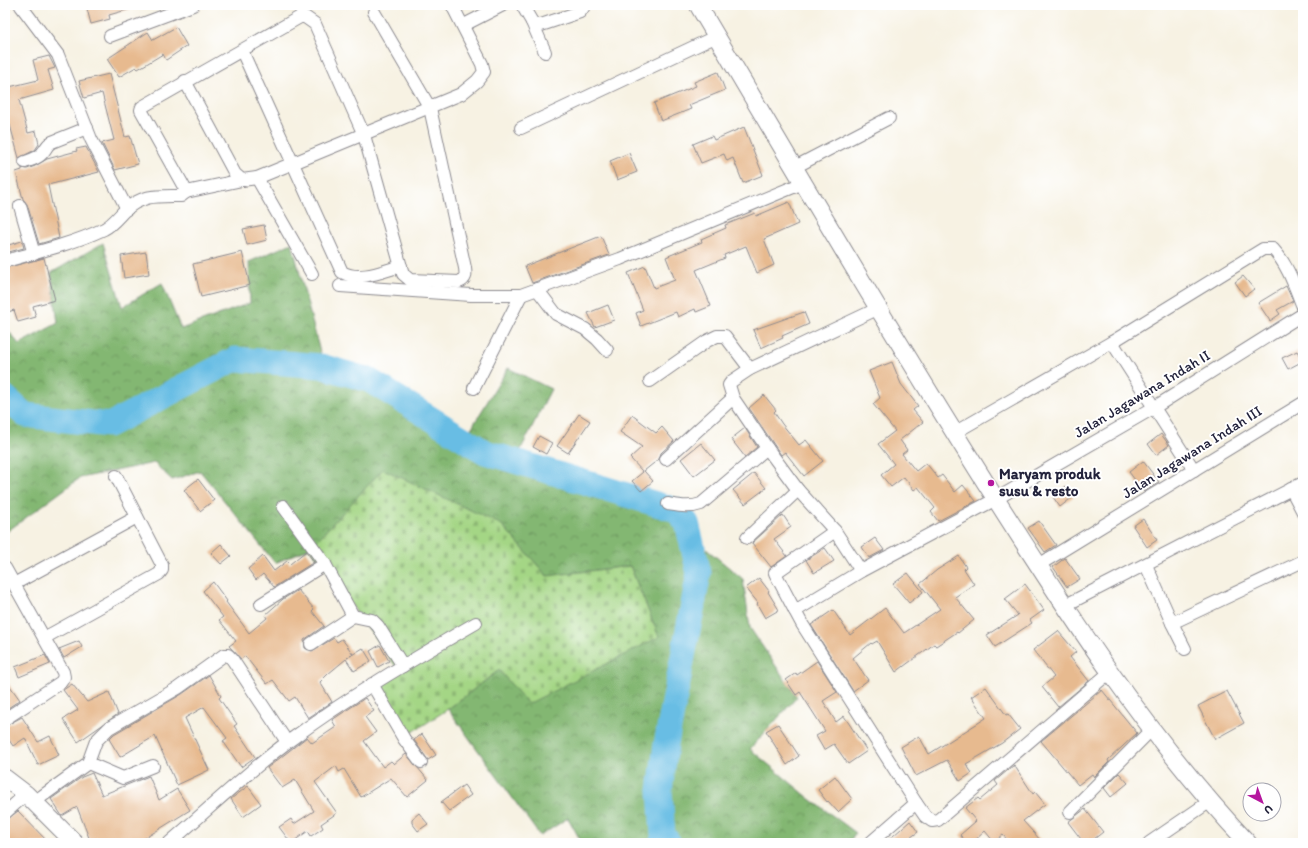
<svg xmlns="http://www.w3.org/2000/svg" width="1308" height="848" font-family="Itim,sans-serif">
<defs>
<pattern id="forest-crowns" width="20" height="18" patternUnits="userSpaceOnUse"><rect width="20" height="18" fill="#83b772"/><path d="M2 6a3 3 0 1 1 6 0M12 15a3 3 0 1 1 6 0" fill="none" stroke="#6b945f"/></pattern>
<pattern id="cemetery-stones" width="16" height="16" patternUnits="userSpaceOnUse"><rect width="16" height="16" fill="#a4d685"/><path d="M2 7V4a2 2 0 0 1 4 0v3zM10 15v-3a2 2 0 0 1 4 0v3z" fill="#8db774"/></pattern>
</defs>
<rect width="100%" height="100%" fill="#fff"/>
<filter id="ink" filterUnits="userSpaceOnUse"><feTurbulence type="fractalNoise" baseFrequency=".025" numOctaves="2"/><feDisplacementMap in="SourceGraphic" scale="8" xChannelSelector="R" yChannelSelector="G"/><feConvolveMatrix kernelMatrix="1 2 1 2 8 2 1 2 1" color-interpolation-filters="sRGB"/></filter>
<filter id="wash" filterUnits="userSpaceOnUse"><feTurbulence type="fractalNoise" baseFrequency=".012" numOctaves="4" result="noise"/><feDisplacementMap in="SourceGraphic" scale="16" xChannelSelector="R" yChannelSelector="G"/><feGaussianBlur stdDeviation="0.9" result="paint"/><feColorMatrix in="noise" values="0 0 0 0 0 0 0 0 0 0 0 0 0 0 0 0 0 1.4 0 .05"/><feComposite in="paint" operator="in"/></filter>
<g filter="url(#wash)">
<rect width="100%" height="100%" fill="#f7f2e3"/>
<path fill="url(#forest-crowns)" stroke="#526c56" d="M103,243l19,64 40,-24 19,46 69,-26 -1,-41 43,-19 29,113 103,55 37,34 47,-77 43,21 -39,78 73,18 53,8 105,86 7,49 47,69 -47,52 59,49 47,35 -8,10h-266l-14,-25 -28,18 -92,-127 51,-39 160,-33 -29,-71 -83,10 -45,-51 -192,23 -35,15 -75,-92 -28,9 -18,-17 -74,15 -75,55v-206l14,17 39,-21 -7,-50z"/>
<path fill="url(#cemetery-stones)" stroke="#637c60" d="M383,469l119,56 45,51 83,-10 29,71 -131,67 -29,-34 -51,39 -43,28 -30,-48 25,-17 -90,-124z"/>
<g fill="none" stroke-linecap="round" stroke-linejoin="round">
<path stroke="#68bde4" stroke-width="25" d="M5,397l20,18 84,10 126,-66 86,7 48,14 116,72 191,58 11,13 12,50 -33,171 -6,47 3,44 6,8"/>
</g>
<g id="blocks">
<g fill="#e7ba8f">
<path d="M86,5h44v4l-21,6 1,4 -19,5z"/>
<path d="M176,27l11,19 -21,14 -3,-6 -25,15 -2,-2 -17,10 -12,-18 41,-27 5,8z"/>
<path d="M49,56l6,12 -7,2 6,20 -35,10 9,33 8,-2 3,13 -4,6 -16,8 -9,-33 -5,2v-39l33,-8 -5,-20z"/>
<path d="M718,72l7,18 -36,15 2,4 -30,12 -7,-18 42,-17 -2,-4z"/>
<path d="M109,74l16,63 5,-1 8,28 -23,6 -13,-27 12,-3 -12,-47 -18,5 -5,-17z"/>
<path d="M744,127l19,48 -20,8 -10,-25 -6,3 -3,-7 -23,9 -8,-19 19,-8 2,4z"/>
<path d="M86,147l13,25 -51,13 11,53 -20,6 -12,-40 -4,-5 -7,-27 6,-2v-2l5,1 8,-3 12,-7 30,-8 -1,-2z"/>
<path d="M629,153l8,19 -20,8 -7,-19z"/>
<path d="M789,202l9,22 -34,15 10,26 -17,8 -11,-27 -22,9 1,3 -29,12 15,36 -15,6 -1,-3 -17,8 -2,-5 -35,14 -5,-13 7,-3 -15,-37 17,-7 9,22 21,-8 -9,-23 36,-15 -1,-3 25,-11 -1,-3 30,-12 1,3z"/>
<path d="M264,225l3,15 -20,5 -4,-16z"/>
<path d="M601,236l8,19 -77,28 -7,-17z"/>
<path d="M22,241l2,7 -19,5v-7z"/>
<path d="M146,252l3,22 -25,4 -3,-22z"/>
<path d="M242,252l8,33 -49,12 -8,-33z"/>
<path d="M44,258l11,42 -22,6 3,11 -18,5 -4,-12 -9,3v-45z"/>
<path d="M1243,276l11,13 -9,7 -10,-14z"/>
<path d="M1286,286l7,15 -16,9 3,4 -10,7 -12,-18z"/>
<path d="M608,305l6,15 -19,7 -7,-14z"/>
<path d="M804,312l5,12 -27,12 1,2 -22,10 -8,-18z"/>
<path d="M1297,351l6,10 -15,8 -6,-11z"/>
<path d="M892,362l9,22 17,22 -5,4 10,12 -23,18 7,10 -5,4 14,17 10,-8 12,15 4,-3 13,17 8,-7 13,16 -38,20 -7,-9 4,-4 -17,-21 -4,3 -10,-13 -13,10 -10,-12 13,-11 -16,-20 17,-13 -22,-27 7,-6 -11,-27z"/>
<path d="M764,395l12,15 -2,2 8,12 17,21 7,-5 17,21 -19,15 -19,-24 -4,3 -32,-47z"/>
<path d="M579,414l11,7 -22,32 -11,-7z"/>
<path d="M632,415l24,18 6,-6 12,14 -13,12 -2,6 -15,12 9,10 -12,10 -9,-10 11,-9 -13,-14 12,-11 -22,-15z"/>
<path d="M745,428l12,19 -12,10 -14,-18z"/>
<path d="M1161,434l8,11 -13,10 -8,-11z"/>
<path d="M539,436l13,7 -6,11 -13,-7z"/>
<path d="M701,443l14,17 -21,16 -13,-17z"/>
<path d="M1143,461l16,21 -15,10 -15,-20z"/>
<path d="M754,473l12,15 -21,16 -12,-14z"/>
<path d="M198,479l16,21 -14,11 -16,-21z"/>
<path d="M1066,486l8,10 -14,11 -7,-10z"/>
<path d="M783,515l8,12 -17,12 13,17 -16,11 -19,-24z"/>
<path d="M1143,519l14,21 -10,7 -14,-21z"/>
<path d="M1039,521l17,24 -11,7 -17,-24z"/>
<path d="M875,538l9,12 -15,8 -7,-11z"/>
<path d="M221,544l10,12 -10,8 -10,-11z"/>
<path d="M825,548l9,13 -20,12 -8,-13z"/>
<path d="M306,551l8,11 -40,25 -11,-13 -7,6 -8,-11 15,-13 11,15 13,-10 3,3z"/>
<path d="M959,556l7,11 -2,2 10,15 -19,13 19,23 -16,13 -1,-1 -21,14 -2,-2 -38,28 -19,-31 -5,3 -1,-1 -18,15 15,22 -15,11 -42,-66 22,-15 17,25 35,-27 19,25 36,-24 -20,-25 17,-14z"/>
<path d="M1065,558l15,21 -13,8 -14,-20z"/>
<path d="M908,573l15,19 -14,11 -16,-19z"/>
<path d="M759,578l10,13 -1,1 11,18 -14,8 -8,-14 1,-1 -12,-15z"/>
<path d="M213,582l14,19 -1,1 23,31 18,-15 -2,-3 18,-16 15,-9 16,19 -2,2 12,15 -20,14 1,8 7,3 22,-13 3,4 5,-3 11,15 -6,4 16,-10 8,13 -17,10 -8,-12 -18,15 -8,8 12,20 -24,16 -13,-21 -6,4 -16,-21 -6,4 -22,-28 -4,3 -12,-13 7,-5 -17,-21 4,-3 -20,-26z"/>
<path d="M1025,584l19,26 -14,10 2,3 -37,24 -8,-12 31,-20 -13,-16z"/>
<path d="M1058,631l18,21 -6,5 19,24 -31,26 -16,-20 12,-10 -21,-27z"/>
<path d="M79,641l3,6 -18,11 -5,-9z"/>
<path d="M380,645l9,16 -11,6 -8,-16z"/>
<path d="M45,655l5,9 -31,13 -4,-10z"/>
<path d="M817,661l20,31 -14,9 13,21 8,-6 23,35 -19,13 -14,-20 -10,6 -8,-14 9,-5 -25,-39 -4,3 -10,-15 10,-7 1,2z"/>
<path d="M209,675l12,21 -2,2 18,26 -3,2 21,31 -14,10 -18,-26 4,-3 -23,-31 -19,11 24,52 -32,15 -22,-49 -35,21 -11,-18 5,-5 68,-40z"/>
<path d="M5,679l15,21 -15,10z"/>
<path d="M72,684l15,18 22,-10 9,22 -40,28 -15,-23 15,-9 -15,-20z"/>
<path d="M986,687l20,28 2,-1 12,15 -18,14 -36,21 6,9 -12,8 -13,-21 -31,16 -15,-29 18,-11 10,18 57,-36 -15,-21z"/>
<path d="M1102,690l35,43 -29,27 1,2 -15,15 -2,-3 -14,11 -37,-44z"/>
<path d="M1227,691l17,32 -29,16 -17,-33z"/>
<path d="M365,698l9,13 -9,6 11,15 -12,9 19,26 8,-6 3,3 12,-10 22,26 -21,17 -16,-19 -30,19 -17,-28 -5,3 -3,-6 -21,16 22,31 -16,11 2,4 -12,8 -3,-5 -17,12 -12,-16 12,-8 3,5 20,-13 -19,-31 -13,8 -15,-20 40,-31 5,6 24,-16 -4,-7z"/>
<path d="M22,717l16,25 12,-6 9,19 -21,10 -13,-27 -12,8 -8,-12v-8z"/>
<path d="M778,724l21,32 -12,9 -21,-34z"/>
<path d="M422,734l14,21 -8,5 -14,-20z"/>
<path d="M1014,765l19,29 2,-2 10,12 -22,17 20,22h-33l-7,-8 -9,7 -9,-11 -13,12h-5l-7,-8 16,-14 -11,-13 13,-10 2,2 18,-15 -3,-4z"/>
<path d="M92,773l10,22 47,-19 10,24 18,-11 13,21 -53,33h-46l-14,-36 -15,9 -11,-17 31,-22z"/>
<path d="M1119,773l9,10 -17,14 -7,-9z"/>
<path d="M835,776l17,23 -14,13 -10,-11 -1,1 -9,-12z"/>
<path d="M464,785l7,10 -22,16 -8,-9z"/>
<path d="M248,786l13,18 -18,13 -12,-18z"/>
<path d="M1085,809l18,23 -14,11h-5l-16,-21z"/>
<path d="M18,811l31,32h-44v-22z"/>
<path d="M419,813l9,11 -10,7 -6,-8v-4z"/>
<path d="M910,821l8,11 -15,11h-18z"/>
</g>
</g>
</g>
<g filter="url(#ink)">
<use href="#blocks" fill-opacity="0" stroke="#8c8a8f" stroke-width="1"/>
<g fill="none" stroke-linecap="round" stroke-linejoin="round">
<g stroke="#8c8a8f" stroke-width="14">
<g id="street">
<path d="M522,5l10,17 6,4 42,-14 5,-7"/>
<path d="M21,6l37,49 33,84 36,70"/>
<path d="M532,22l13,30"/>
<path d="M464,25l39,-20"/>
<path d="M110,36l83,-31"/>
<path d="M242,51l100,221c17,10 41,-1 59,-6"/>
<path d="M185,81l50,93 7,6 15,-2 204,-84 16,-13 7,-9 -2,-8 -30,-59"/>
<path d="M521,128l196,-92"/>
<path d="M25,162c6,-2 14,-4 18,-10 4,-4 3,-7 9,-10l35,-14"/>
<path d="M795,167l94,-49"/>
<path d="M257,178l55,96"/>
<path d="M186,192l56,-12"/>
<path d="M20,206l14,48"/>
<path d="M5,261c33,-9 67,-17 99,-32 8,-4 14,-12 20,-18 19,-17 33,-15 57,-15l5,-4 -2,-5 -43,-77 1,-3 158,-90h5l10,7 49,111 39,139 7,6 49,2c7,-3 7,-7 6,-14l-35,-160 -56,-96"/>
<path d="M340,286l131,9h50l99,-36 183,-76"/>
<path d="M537,289l19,25 29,15 12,10 10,11"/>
<path d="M1112,342l82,128"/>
<path d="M650,381l57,-40 10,-5h8l25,33"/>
<path d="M474,388l47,-93"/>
<path d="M954,433l158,-91 151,-93h10c15,16 22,38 30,58"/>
<path d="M666,459l67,-61"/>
<path d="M1291,489l12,23"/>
<path d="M668,504c12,2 22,4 33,0l66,-56"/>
<path d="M283,506l42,58"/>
<path d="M747,538l51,-48"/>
<path d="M1146,565l26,58"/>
<path d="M1037,566l266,-163"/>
<path d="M5,568l58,104 1,5 -3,5 -56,37"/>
<path d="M861,571l-26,-40 -37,-41 -31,-42 -34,-50 -4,-13 3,-4 18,-12 127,-60"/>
<path d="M14,584l123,-67"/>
<path d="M261,604l64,-40 28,52 19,4 6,6 25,40"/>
<path d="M1064,606l239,-123"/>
<path d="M795,611l-20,-38 60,-42"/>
<path d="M44,638l115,-64 3,-4v-5l-46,-89"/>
<path d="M311,644l42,-28"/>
<path d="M1185,649l-13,-26 131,-62"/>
<path d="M1110,672l-172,148 -6,1 -7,-5 -9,-13 -114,-179 -7,-13 66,-40 135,-72 159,-92 148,-93"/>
<path d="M372,684l32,55 17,23"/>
<path d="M88,763l35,15 30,-12"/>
<path d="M34,802l54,-39 8,-22 13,-13 69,-40 46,-33h4l4,4 55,83"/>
<path d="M1070,812l81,-82"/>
<path d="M5,813l21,-19"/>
<path d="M169,843c39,-33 79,-72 120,-102 59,-44 123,-81 187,-118"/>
<path d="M870,843l46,-40"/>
<path d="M1149,843l60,-41"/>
</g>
</g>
<g stroke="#8c8a8f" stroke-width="19">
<g id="secondary">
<path d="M698,5c97,164 193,328 294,488 78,123 156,244 256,350"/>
<path d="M5,778l21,16 49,49"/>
</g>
</g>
<use href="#street" stroke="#fff" stroke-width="12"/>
<use href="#secondary" stroke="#fff" stroke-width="17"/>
</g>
</g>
<circle fill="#b5179e" stroke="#fff" stroke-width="1.5" cx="991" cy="483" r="4"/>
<g text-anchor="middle" stroke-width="4" stroke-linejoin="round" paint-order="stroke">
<g font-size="15" fill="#22223b" stroke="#fff">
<text transform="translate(1142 394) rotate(-31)" y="5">Jalan Jagawana Indah II</text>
<text transform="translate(1192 452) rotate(-32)" y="5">Jalan Jagawana Indah III</text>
</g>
<g font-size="15" font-weight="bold" fill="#22223b" stroke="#fff" text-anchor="start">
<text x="999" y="479">Maryam produk<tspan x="999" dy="17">susu &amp; resto</tspan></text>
</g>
</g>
<rect width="1308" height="848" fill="none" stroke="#fff" stroke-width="20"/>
<g transform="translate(1262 802) rotate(139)"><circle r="19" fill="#ffffff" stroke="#a7a7b1"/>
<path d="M0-3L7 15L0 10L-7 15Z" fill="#b5179e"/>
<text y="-6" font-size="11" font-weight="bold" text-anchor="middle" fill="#22223b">U</text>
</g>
</svg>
